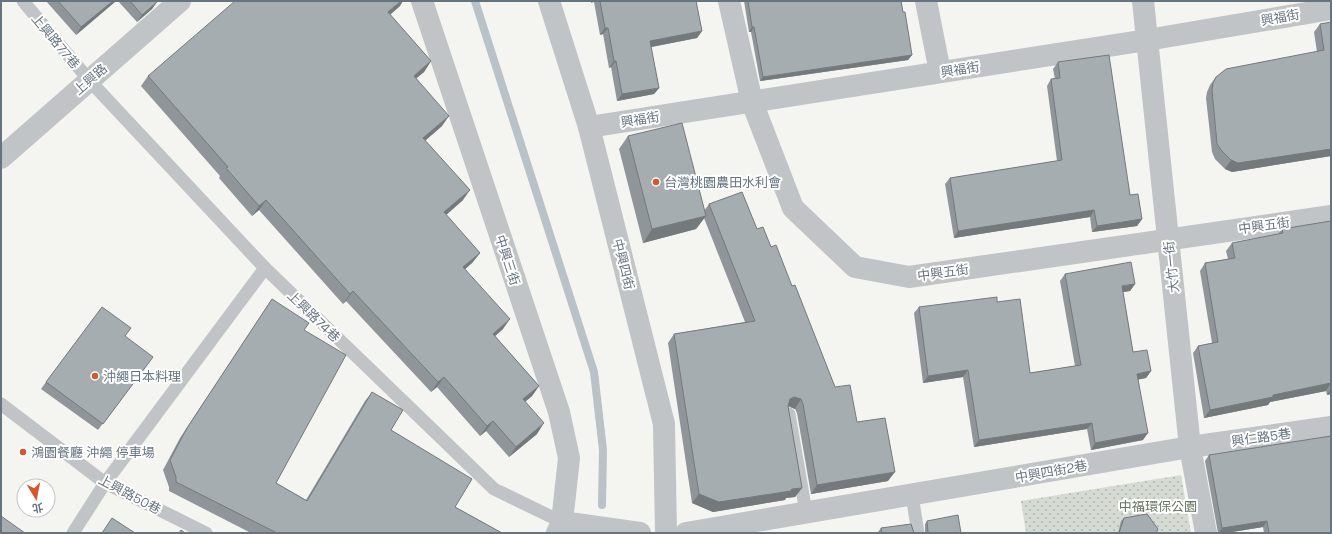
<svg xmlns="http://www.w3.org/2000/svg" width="1332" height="534" font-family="'Space Grotesk','Noto Sans TC',sans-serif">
<defs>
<pattern id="grass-dots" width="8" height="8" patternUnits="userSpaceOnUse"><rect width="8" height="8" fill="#d5dbd2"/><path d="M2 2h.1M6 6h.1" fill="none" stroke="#b1b6b0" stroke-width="1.8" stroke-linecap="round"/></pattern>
</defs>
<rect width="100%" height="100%" fill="#f4f4f1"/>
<path fill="url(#grass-dots)" d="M1181,475l10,58h-165l-5,-32z"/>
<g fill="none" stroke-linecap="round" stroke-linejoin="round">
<path stroke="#b8c2c7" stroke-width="8" d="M475,1l119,371 9,78 -1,55"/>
<g stroke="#c0c4c7" stroke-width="13">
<path d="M23,1l66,79 176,188 229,221 68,33"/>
<path d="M1,404l104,79 101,50"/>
<path d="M789,414l17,98"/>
<path d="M912,495l6,38"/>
<path d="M73,533l32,-50 160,-215"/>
</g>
<g stroke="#c0c4c7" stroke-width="22">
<path d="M422,1l137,411 10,46 -7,64 -5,11"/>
<path d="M549,1l40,126 75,297 2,109"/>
<path d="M729,1l23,101 41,106 62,59 54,10 422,-61"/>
<path d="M926,1l14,71"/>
<path d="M1143,1l47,446 16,86"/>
<path d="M589,127l558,-87 184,-31"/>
<path d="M562,522l78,11"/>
<path d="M686,533l504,-86 141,-20"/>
</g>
<path stroke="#c0c4c7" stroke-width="22" d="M1,158l179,-157"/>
</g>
<g fill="#8f9598">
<path d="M46,1h70l-40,34z"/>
<path d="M118,1h39v1l-5,7 -15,13z"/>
<path d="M591,1h105l6,30 -5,7 -46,9 8,41 -5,6 -37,7 -6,-34 -2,1 -6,-34 -3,1 -6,-33 -3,1z"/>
<path d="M744,1h157l2,11 9,43 -4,5 -148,21 -9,-49h-2z"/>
<path d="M400,6l-10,9 41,46 -7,11 -8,6 26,48 -17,15 38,59 -17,15 34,38 -8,10 -7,6 38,60 -8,7 44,50 -7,10 -7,6 12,32 -28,23 -23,-26 -6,5 -43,-49 -6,5 -85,-91 -3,3 -84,-94 -7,6 -33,-38 1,-2 -79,-90 7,-10z"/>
<path d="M1331,22v134l-99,16 -7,-3 -10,-10 -3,-7 -6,-54 1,-6 3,-7 6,-8 101,-25 -3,-20 6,-8z"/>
<path d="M1058,62l72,133 12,24 -5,7 -45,6 -2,-15 -136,21 -9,-54 5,-6 107,-17 -10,-75 4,-7h4l-2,-10z"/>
<path d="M628,136l76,75 5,-7 48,25 14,18 21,39 43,101 22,35 31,59 -77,13 -14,-81 -2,-4 -7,-3 14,82 -7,9 -9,1 -1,2 -72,12 -21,-9 -24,-160 6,-9 71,-12 -41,-104 -8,11 -53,14 -24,-94z"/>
<path d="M1331,221v173l-4,1 -1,-4 -56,11 -2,3 -64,13 -11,-65 5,-7 14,-3 -12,-72 5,-8 23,-4 -2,-8 6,-8 46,-9 4,-5z"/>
<path d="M1065,274l70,10 -5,7 -7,1 10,60 18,19 -5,7 -8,1 5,61 -52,10 -4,-21 -113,18 -11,-70 -40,6 -9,-70 5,-6 78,-5 33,71 45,-7 -15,-85z"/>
<path d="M272,299l32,31 -28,153 30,17 59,-99 7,-9 19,38 64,77 47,26h-251l-82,-42v-4l-6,-17 17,-32z"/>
<path d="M125,336l23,27 -50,67 -57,-41 5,-7z"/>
<path d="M1209,455l122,78h-67l-1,-6 -37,6h-8l-13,-72z"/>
<path d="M1124,518l32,15h-38l3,-12z"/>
<path d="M927,521l34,12h-36v-9z"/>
<path d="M881,528l33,5h-35l-1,-1z"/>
</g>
<g fill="#74797c">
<path d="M113,1h3l-40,34 5,-8z"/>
<path d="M401,1h2l-3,5 -19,16 7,-10z"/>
<path d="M157,2l-5,7 -15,13 5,-7z"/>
<path d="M752,27h2l-3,5h-2z"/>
<path d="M605,28h3l-5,6 -3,1z"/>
<path d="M702,31l-5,7 -51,10 4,-7z"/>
<path d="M912,55l-4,5 -148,21 3,-4z"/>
<path d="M431,61l-7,11 -17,14 7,-10z"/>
<path d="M614,61h2l-5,6 -2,1z"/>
<path d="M659,88l-5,6 -37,7 5,-7z"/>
<path d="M449,116l-7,10 -27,23 8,-11z"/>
<path d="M1331,149v7l-99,16 -7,-3 6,-9z"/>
<path d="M470,190l-7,10 -26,23 7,-11z"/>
<path d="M266,200l-7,10 -7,6 7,-10z"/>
<path d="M1094,210l-4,7 -136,21 4,-7z"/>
<path d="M706,216l-10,13 -53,14 9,-14z"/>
<path d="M1142,219l-5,7 -45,6 5,-6z"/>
<path d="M480,253l-8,10 -16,14 7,-10z"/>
<path d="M1135,284l-5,7 -13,2 5,-7z"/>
<path d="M353,291l-7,10 -3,3 7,-10z"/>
<path d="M510,319l-7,10 -17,15 7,-10z"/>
<path d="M968,370l-5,7 -40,6 5,-7z"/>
<path d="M1151,371l-5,7 -14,3 5,-7z"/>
<path d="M444,377l-7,10 -6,5 7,-10z"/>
<path d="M1331,383l-5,8 -56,11 -2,3 -64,13 6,-8 63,-15z"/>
<path d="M539,386l-7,10 -16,13 7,-10z"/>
<path d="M1331,388v6l-4,1z"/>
<path d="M794,397l7,2 -6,10 -7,-3 -4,2 6,-9z"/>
<path d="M493,421l-7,10 -6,5 7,-10z"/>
<path d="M544,423l-7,11 -28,23 7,-10z"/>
<path d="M1092,423l-5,6 -113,18 5,-7z"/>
<path d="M1148,433l-5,7 -52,10 4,-7z"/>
<path d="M895,472l-7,9 -77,13 6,-9z"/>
<path d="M802,488l-7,9 -9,1 -1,2 -72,12 -21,-9 7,-9 93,-5z"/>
<path d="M1267,521l-4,6 -37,6h-7l3,-5z"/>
</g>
<g fill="#a6adb1" stroke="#74797c">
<path d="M58,1h55l-32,26z"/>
<path d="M130,1h27v1l-15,13z"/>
<path d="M235,1h166l-13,11 43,49 -17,15 35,40 -26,22 47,52 -26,22 36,41 -17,14 47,52 -17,15 46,52 -16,13 21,24 -28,24 -23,-26 -6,5 -43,-49 -6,5 -85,-91 -3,3 -84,-94 -7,6 -33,-38 2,-1 -80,-91z"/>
<path d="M600,1h96l6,30 -52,10 9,47 -37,6 -6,-33h-2l-6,-33h-3z"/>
<path d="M748,1h153l2,11h2l7,43 -149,22 -9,-50h-2z"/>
<path d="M1331,22v127l-93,14 -7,-3 -10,-10 -4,-6 -5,-54 1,-7 3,-6 10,-8 98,-19 -4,-26z"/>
<path d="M1109,55l21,140 8,-1 4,25 -45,7 -3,-16 -136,21 -8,-53 112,-18 -11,-81 9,-1 -2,-16z"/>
<path d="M682,123l24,93 -54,13 -24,-93z"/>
<path d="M742,192l15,37 6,-2 8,20 5,-2 16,41 3,-1 40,102 15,-2 7,37 28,-4 10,54 -78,13 -14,-81 -2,-5 -7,-2 -4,2 -2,7 14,82 -10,1 -1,2 -72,11 -20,-8 -25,-160 81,-13 -46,-117z"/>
<path d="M1331,221v162l-58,12v2l-63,13 -12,-64 20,-4 -13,-79 30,-5 -3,-15 51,-10 -1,-4z"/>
<path d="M1131,262l4,22 -13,2 11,66 14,-2 4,21 -14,3 11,59 -53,10 -3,-20 -113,17 -11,-70 -40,6 -9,-69 78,-10v5l23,-3 10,74 51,-8 -16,-91z"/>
<path d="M272,299l37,24 -5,7 42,25 -70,128 31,18 65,-109 31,18 -12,20 81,49 -17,28 47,26h-225l-101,-51v-5l-6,-17 17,-32z"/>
<path d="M102,307l29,21 -6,8 28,21 -50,67 -57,-42z"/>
<path d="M1331,436v97h-62l-2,-12 -45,7 -13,-73z"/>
<path d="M1147,514l11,15 -2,4h-37l5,-15z"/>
<path d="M958,515l3,18h-34l1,-1 -1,-11z"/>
<path d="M1,516l24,17h-24z"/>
<path d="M112,518l23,15h-33z"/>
<path d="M911,524l3,9h-32l-1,-5z"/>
<path d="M181,530l4,3h-6z"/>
</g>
<g fill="#d55730" stroke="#fff" stroke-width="1.5">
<circle cx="656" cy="182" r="4"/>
<circle cx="95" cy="376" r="4"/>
<circle cx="23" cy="452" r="4"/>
</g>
<g text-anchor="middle" stroke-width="4" stroke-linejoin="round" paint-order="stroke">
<g font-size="13" fill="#667480" stroke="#fff">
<text transform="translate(1280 17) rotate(-10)" y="5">興福街</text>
<text transform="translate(56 41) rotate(50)" y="5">上興路77巷</text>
<text transform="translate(960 69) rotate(-9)" y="5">興福街</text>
<text transform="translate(90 79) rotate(-41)" y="5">上興路</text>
<text transform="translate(640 119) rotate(-9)" y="5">興福街</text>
<text transform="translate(1264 225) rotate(-8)" y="5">中興五街</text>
<text transform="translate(508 260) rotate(72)" y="5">中興三街</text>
<text transform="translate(624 264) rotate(76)" y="5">中興四街</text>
<text transform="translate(1171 267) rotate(-96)" y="5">大竹一街</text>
<text transform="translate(943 272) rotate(-8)" y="5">中興五街</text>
<text transform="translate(314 316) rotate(44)" y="5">上興路74巷</text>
<text transform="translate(1261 437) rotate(-8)" y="5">興仁路5巷</text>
<text transform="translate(1051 471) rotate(-10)" y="5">中興四街2巷</text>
<text transform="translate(130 494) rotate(28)" y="5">上興路50巷</text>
</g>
<g font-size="13" fill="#667480" stroke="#fff" text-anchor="start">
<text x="664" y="187">台灣桃園農田水利會</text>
<text x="103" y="381">沖繩日本料理</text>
<text x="31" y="457">鴻園餐廳 沖繩 停車場</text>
</g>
<g font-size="13" fill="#687764" stroke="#fff">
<text x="1158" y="511">中福環保公園</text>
</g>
</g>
<rect width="1332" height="534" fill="none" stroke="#667480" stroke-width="4"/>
<g transform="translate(36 498) rotate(170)"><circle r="19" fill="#ffffff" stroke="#c2c7cc"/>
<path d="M0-3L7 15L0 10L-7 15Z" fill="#d55730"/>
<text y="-6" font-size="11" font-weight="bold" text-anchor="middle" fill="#667480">北</text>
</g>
</svg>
